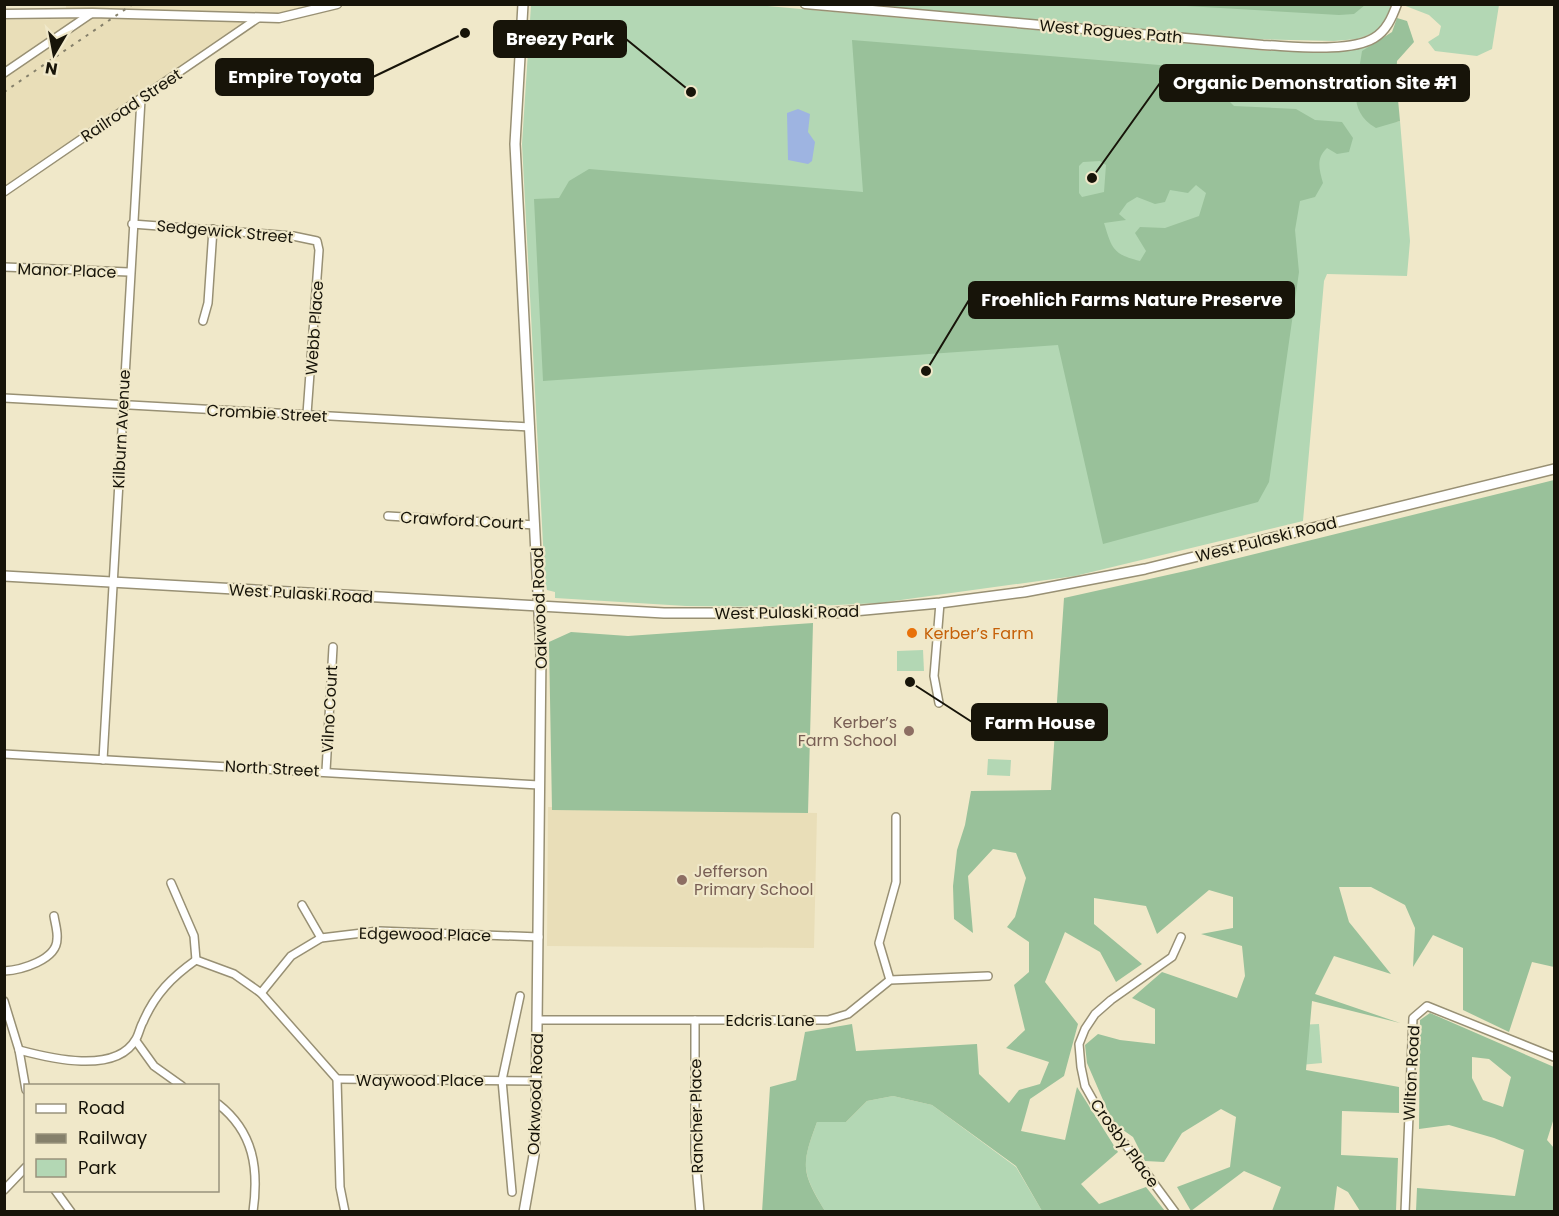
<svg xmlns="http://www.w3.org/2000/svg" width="1559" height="1216" font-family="Poppins,sans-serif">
<rect width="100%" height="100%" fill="#f0e8c9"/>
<g fill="#e9deb8">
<path d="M66,4l252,1 -35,8 -24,1 -254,174v-168l61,-1z"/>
<path d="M548,807l269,6 -3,135 -267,-2z"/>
</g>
<g fill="#b3d7b4">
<path d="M531,5h226l511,46 91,-3 31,-4 6,78 4,-1 10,120 -3,35 -80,-2 -3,7 -21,240 -228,55 -196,27 -85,4 -108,-1 -131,-8v-6l-8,-2 -2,-8 -23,-438z"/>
<path d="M857,5h535l-13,26 -22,8 -23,2 -82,-2z"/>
<path d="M1403,5h96l-7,44 -15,7 -42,-5 -7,-9 11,-7 2,-9 -12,-11z"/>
<path d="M923,650l1,21h-27v-20z"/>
<path d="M988,759l23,1 -1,16 -23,-1z"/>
<path d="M1319,1024l3,39 -22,2 -3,-40z"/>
<path d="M893,1096l39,9 84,62 26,44h-217c-24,-40 -24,-46 -8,-89h29l21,-21z"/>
</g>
<g fill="#99c19a" fill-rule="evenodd">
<path d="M1169,5h196l-11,9 -15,1z"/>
<path d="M1397,18l10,3 7,21 -17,19 -1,17 4,43 -24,7c-31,-18 -18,-47 -14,-77l30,-19z"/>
<path d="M852,40l344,28 38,38 62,3 19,11 27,2 11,16 -4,14 -12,2 -10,-6c-11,10 -8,21 -4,35l-8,14 -15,4 -5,29 4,42 -30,210 -11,20 -155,42 -45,-199 -515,36 -9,-182 25,-1 10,-17 20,-12 274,23zM1100,161l6,4 -2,27 -22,5 -3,-4v-27l4,-4zM1196,185l10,8 -7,23 -34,12 -25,-1 -5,6 11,18 -6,10c-28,-7 -28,-13 -36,-38l22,-3 -7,-6 8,-11 10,-6 18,7 10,-2 5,-12 18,3z"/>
<path d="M1554,480v487l-22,-5 -23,70 -46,-22v-62l-30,-13 -20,32 2,-39 -10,-23 -34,-18h-32l10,35 42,52 -57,-18 -19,38 85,29 -88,-22 -6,69 93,17v26l-57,-2 -1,44 57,3 -2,53h-36l-12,-19 -11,-6 -3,25h-62l9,-24 -37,-16 -53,40 -14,-24 53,-20 6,-50 -15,-8 -39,24 -18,29 -19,-1 -12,-24 -20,-14 -26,-60 -2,-18 13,-11 22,6 35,4v-35l-23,-11 30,-26 75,26 8,-22 -3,-30 -41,-12 32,-6v-31l-24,-7 -52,44 -11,-28 -52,-8v26l48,40 -26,18 -16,-30 -35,-20 -20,50 33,42 -14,52 -34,23 -9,32 44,9 12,-53 41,65 -37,32 18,20 47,-17 19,24h-123l-26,-45 -84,-61 -39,-9 -26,5 -21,21h-29c-16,43 -16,50 8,89l-63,1 8,-125 26,-7 9,-48 47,-8 4,27 121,-7 2,30 30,29 10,-13 21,-6 9,-22 -43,-14 19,-18 -11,-45 15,-13v-30l-22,-15 8,-10 11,-39 -10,-25 -23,-4 -25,27 5,57 -19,-14 -1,-33 4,-36 8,-25 6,-34 80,-1 13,-192 126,-28z"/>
<path d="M813,623l-5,190 -256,-3 -3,-168 22,-10 57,4z"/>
<path d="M1430,1013l124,54v51l-7,22 7,8v63h-138l1,-23 98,8 9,-46 -30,-12 -45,-13 -30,4 1,-109zM1472,1057l17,2 22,18 -8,30 -20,-7 -11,-22z"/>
</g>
<path fill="#9eb4e1" d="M798,109l12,5 -2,18 7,10 -3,19 -4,3 -20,-4 -1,-47z"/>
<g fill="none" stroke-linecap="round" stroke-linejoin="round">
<g stroke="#989074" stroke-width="10">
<g id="minor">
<path d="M4,73l88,-60"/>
<path d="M4,192l254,-174"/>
<path d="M132,224l161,12 24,5 2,9 -12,164"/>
<path d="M4,267l125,5"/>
<path d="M203,321l5,-18 5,-74"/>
<path d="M4,398l526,29"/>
<path d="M388,516l147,9"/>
<path d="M939,703l-5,-27 6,-73"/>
<path d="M4,754l535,31"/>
<path d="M103,760l38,-661"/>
<path d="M326,771l7,-124"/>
<path d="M171,883l23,53 2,24"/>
<path d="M302,905l19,33"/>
<path d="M196,960l38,14 27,19 76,86 3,108 5,25"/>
<path d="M4,971c17,-1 53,-11 53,-32 1,-7 -2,-16 -3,-23"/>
<path d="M890,980l-11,-37 17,-61v-65"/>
<path d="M261,993l30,-37 30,-18 58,-7 160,6"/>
<path d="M4,1001l15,49 7,40"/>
<path d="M538,1020h290l20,-6 42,-34 98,-4"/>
<path d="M695,1020v134l5,58"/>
<path d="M136,1041l18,25 28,20"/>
<path d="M19,1050c30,8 97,25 117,-11 3,-5 4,-12 7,-17 12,-28 29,-45 53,-62"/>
<path d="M337,1079l200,2"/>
<path d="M218,1104c36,28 41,65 35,108"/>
<path d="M4,1190l22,-23"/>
<path d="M55,1190l16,22"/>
<path d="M512,1192l-10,-112 18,-84"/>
<path d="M1175,1212l-81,-110 -9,-16 -4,-19 -2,-23 6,-15 10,-15 16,-14 61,-43 9,-20"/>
<path d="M1405,1212l8,-194 14,-12 127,51"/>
</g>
</g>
<g stroke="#989074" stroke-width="11">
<g id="tertiary">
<path d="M805,4l458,41c29,1 86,8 111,-7 12,-7 18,-20 23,-34"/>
<path d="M4,14l88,-1 187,5 58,-14"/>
</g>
</g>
<g stroke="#989074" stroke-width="12">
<g id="secondary">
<path d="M523,4l-8,140 26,508 -5,466 -2,37 -10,57"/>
<path d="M4,576l660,37h168l108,-10 84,-11 121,-23 409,-100"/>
</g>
</g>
<use href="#minor" stroke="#fff" stroke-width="7"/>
<use href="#tertiary" stroke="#fff" stroke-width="8"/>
<use href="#secondary" stroke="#fff" stroke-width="9"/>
<path stroke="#85806b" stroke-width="2" stroke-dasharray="3 6" stroke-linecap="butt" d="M4,92l129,-88"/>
</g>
<circle fill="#e8710a" stroke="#f0e8c9" stroke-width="2" cx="912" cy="633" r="6"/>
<g fill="#8d6e63" stroke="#f0e8c9" stroke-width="2">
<circle cx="909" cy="731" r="6"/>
<circle cx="682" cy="880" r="6"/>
</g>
<g text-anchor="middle" stroke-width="4.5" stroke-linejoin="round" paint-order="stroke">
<g font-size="16" fill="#171409" stroke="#f0e8c9">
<text transform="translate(1111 31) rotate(5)" y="6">West Rogues Path</text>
<text transform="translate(131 105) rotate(-34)" y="6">Railroad Street</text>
<text transform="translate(225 231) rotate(5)" y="6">Sedgewick Street</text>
<text transform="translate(67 270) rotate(2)" y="6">Manor Place</text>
<text transform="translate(314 328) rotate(-86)" y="6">Webb Place</text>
<text transform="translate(267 413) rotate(3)" y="6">Crombie Street</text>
<text transform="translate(121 429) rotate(-87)" y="6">Kilburn Avenue</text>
<text transform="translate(462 520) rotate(3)" y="6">Crawford Court</text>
<text transform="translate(1266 539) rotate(-14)" y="6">West Pulaski Road</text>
<text transform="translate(301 593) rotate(3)" y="6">West Pulaski Road</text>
<text transform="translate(539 608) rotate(-92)" y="6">Oakwood Road</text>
<text transform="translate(787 612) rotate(-1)" y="6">West Pulaski Road</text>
<text transform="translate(329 709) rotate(-87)" y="6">Vilno Court</text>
<text transform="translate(272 768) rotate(3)" y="6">North Street</text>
<text transform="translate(425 934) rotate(1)" y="6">Edgewood Place</text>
<text x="770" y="1026">Edcris Lane</text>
<text transform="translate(1411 1073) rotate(-87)" y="6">Wilton Road</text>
<text x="420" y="1086">Waywood Place</text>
<text transform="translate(535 1094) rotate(-88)" y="6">Oakwood Road</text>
<text transform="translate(696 1116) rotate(-91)" y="6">Rancher Place</text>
<text transform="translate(1125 1143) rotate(54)" y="6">Crosby Place</text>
</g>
<g font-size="16" fill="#c56008" stroke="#f0e8c9" text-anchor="start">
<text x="924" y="639">Kerber’s Farm</text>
</g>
<g font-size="16" fill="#785e54" stroke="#f0e8c9" text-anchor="end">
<text x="897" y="728">Kerber’s<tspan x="897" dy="18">Farm School</tspan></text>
<text x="694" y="877" text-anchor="start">Jefferson<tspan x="694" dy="18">Primary School</tspan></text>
</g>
</g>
<path fill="none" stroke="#171409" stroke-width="2" d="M691 92L626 39M465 33L373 77M1092 178L1160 83M926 371L969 300M910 682L972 722"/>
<g fill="#171409" stroke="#f0e8c9" stroke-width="2">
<circle cx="691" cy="92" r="6"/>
<circle cx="465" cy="33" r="6"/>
<circle cx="1092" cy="178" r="6"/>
<circle cx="926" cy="371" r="6"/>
<circle cx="910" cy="682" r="6"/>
</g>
<g fill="#171409" stroke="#171409" stroke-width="2">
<rect x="494" y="21" width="132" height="36" rx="6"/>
<rect x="216" y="59" width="157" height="36" rx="6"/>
<rect x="1160" y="65" width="309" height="36" rx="6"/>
<rect x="969" y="282" width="325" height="36" rx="6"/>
<rect x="972" y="704" width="135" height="36" rx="6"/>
</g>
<g font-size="18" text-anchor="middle" font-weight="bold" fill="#fff">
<text x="560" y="45">Breezy Park</text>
<text x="295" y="83">Empire Toyota</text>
<text x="1315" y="89">Organic Demonstration Site #1</text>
<text x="1132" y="306">Froehlich Farms Nature Preserve</text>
<text x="1040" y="729">Farm House</text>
</g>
<rect width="1559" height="1216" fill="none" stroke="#171409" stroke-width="12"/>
<rect x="24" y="1084" width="195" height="108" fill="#f0e8c9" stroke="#99937c" stroke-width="1.5"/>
<rect x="36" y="1104" width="30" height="9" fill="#ffffff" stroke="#99937c" stroke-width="1.5"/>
<text x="78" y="1114" font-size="18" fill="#171409">Road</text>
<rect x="36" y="1134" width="30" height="9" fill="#85806b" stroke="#99937c" stroke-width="1.5"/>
<text x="78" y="1144" font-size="18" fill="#171409">Railway</text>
<rect x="36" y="1159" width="30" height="18" fill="#b3d7b4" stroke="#99937c" stroke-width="1.5"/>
<text x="78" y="1174" font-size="18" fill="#171409">Park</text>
<g transform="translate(54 54) rotate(190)" stroke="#f0e8c9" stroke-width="4.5" paint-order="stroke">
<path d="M0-4.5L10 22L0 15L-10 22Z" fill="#171409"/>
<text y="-9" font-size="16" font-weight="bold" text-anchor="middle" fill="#171409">N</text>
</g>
</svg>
